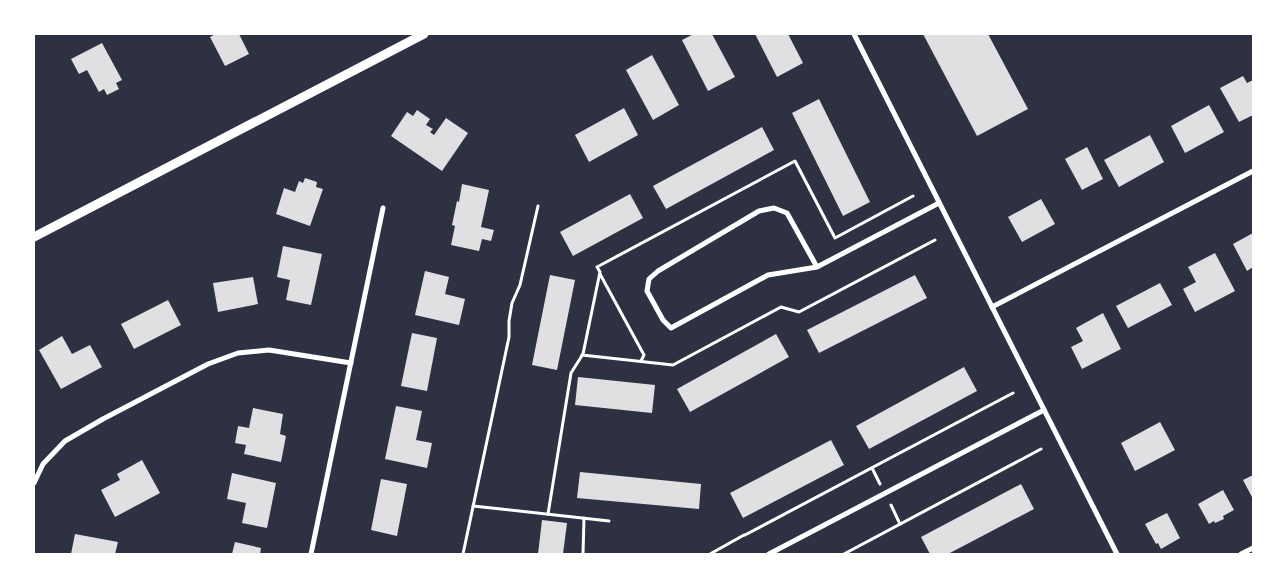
<svg xmlns="http://www.w3.org/2000/svg" width="1287" height="588" font-family="Barlow,sans-serif">
<rect width="100%" height="100%" fill="#2d3142"/>
<g fill="#e0e0e3">
<path d="M216,34h23l10,20 -24,12 -15,-29z"/>
<path d="M694,34h18l23,43 -27,14 -26,-51z"/>
<path d="M755,34h33l15,29 -26,14z"/>
<path d="M923,34h65l40,75 -51,27z"/>
<path d="M102,43l20,37 -6,3 3,6 -12,6 -3,-6 -5,3 -12,-22 -8,4 -8,-15z"/>
<path d="M652,55l27,50 -26,15 -27,-50z"/>
<path d="M1243,76l4,7 6,-3v35l-14,7 -19,-34z"/>
<path d="M819,99l51,103 -27,14 -51,-103z"/>
<path d="M1209,105l15,27 -39,21 -14,-27z"/>
<path d="M624,108l14,27 -49,27 -14,-27z"/>
<path d="M417,110l13,9 -4,6 7,4 -3,3 4,3 12,-17 22,15 -26,38 -51,-35 16,-24 6,4z"/>
<path d="M762,127l12,23 -108,59 -13,-23z"/>
<path d="M1150,135l14,27 -45,25 -15,-27z"/>
<path d="M1087,147l16,32 -21,11 -17,-31z"/>
<path d="M305,178l12,4 -1,5 7,2 -13,37 -34,-12 8,-26 11,4 4,-11 4,2z"/>
<path d="M462,184l27,6 -8,37 13,3 -3,11 -9,-2 -3,12 -28,-6 4,-19 -3,-1 5,-24 2,1z"/>
<path d="M630,194l13,24 -70,38 -13,-24z"/>
<path d="M1041,199l14,25 -33,18 -14,-25z"/>
<path d="M1253,233v34l-6,4 -14,-27z"/>
<path d="M283,246l39,8 -11,51 -25,-5 4,-20 -13,-3z"/>
<path d="M1215,253l20,38 -40,21 -12,-23 13,-7 -8,-15z"/>
<path d="M425,271l24,6 -4,17 20,5 -6,26 -44,-10z"/>
<path d="M550,275l25,5 -18,90 -25,-5z"/>
<path d="M915,275l12,23 -108,55 -12,-23z"/>
<path d="M253,277l5,27 -40,8 -5,-29z"/>
<path d="M1160,283l12,22 -44,23 -12,-22z"/>
<path d="M168,300l13,25 -47,24 -13,-25z"/>
<path d="M1103,313l18,36 -39,20 -11,-22 12,-6 -7,-13z"/>
<path d="M412,333l25,5 -10,53 -26,-5z"/>
<path d="M776,334l13,23 -99,55 -13,-23z"/>
<path d="M62,336l10,18 18,-9 12,22 -41,22 -22,-39z"/>
<path d="M964,367l13,24 -108,58 -13,-23z"/>
<path d="M578,377l77,8 -3,28 -77,-8z"/>
<path d="M396,406l26,5 -6,29 16,3 -5,25 -42,-9z"/>
<path d="M253,408l30,6 -3,20 6,2 -5,26 -37,-8 2,-9 -11,-2 3,-17 11,2z"/>
<path d="M1160,422l15,28 -40,21 -14,-28z"/>
<path d="M831,440l13,25 -101,53 -13,-25z"/>
<path d="M142,460l18,33 -45,24 -14,-27 19,-10 -3,-6z"/>
<path d="M580,472l121,12 -2,25 -122,-11z"/>
<path d="M232,473l44,10 -9,45 -25,-5 4,-20 -19,-4z"/>
<path d="M1253,475v24l-10,-19z"/>
<path d="M381,479l26,5 -10,52 -26,-6z"/>
<path d="M1021,484l13,25 -86,45h-18l-9,-17z"/>
<path d="M1223,490l11,20 -11,6 1,3 -9,4 -1,-2 -5,3 -11,-20z"/>
<path d="M1167,513l13,25 -19,11 -3,-6 -2,1 -11,-20z"/>
<path d="M542,520l25,3 -4,31h-25z"/>
<path d="M75,534l43,8 -3,12h-44z"/>
<path d="M235,542l26,6 -1,6h-28z"/>
</g>
<g fill="none" stroke-linecap="round" stroke-linejoin="round">
<g stroke="#fff" stroke-width="3">
<path d="M600,274l44,81 -3,6"/>
<path d="M582,355l91,10 108,-58 18,5 136,-72"/>
<path d="M872,468l8,16"/>
<path d="M891,505l9,19"/>
<path d="M473,506l136,15"/>
<path d="M548,514l23,-141 12,-19 17,-82 -3,-5 198,-106 40,77 78,-42"/>
<path d="M745,535l268,-142"/>
<path d="M463,554l46,-217v-16l3,-18 8,-18 18,-79"/>
<path d="M583,554l1,-36"/>
<path d="M710,554l34,-19"/>
<path d="M844,554l197,-105"/>
</g>
<g stroke="#fff" stroke-width="5">
<path d="M854,34l263,520"/>
<path d="M817,267l-30,-54 -13,-5 -15,3 -101,60 -9,8 -2,12 16,29 8,8 97,-53 49,-8 122,-64"/>
<path d="M992,307l261,-136"/>
<path d="M34,483l9,-19 22,-23 38,-22 105,-55 30,-11 31,-3 82,13"/>
<path d="M311,554l72,-346"/>
<path d="M769,554l275,-144"/>
<path d="M1241,554l12,-6"/>
</g>
<path stroke="#fff" stroke-width="9" d="M34,237l390,-203"/>
</g>
<rect width="1287" height="588" fill="none" stroke="#ffffff" stroke-width="70"/>
</svg>
